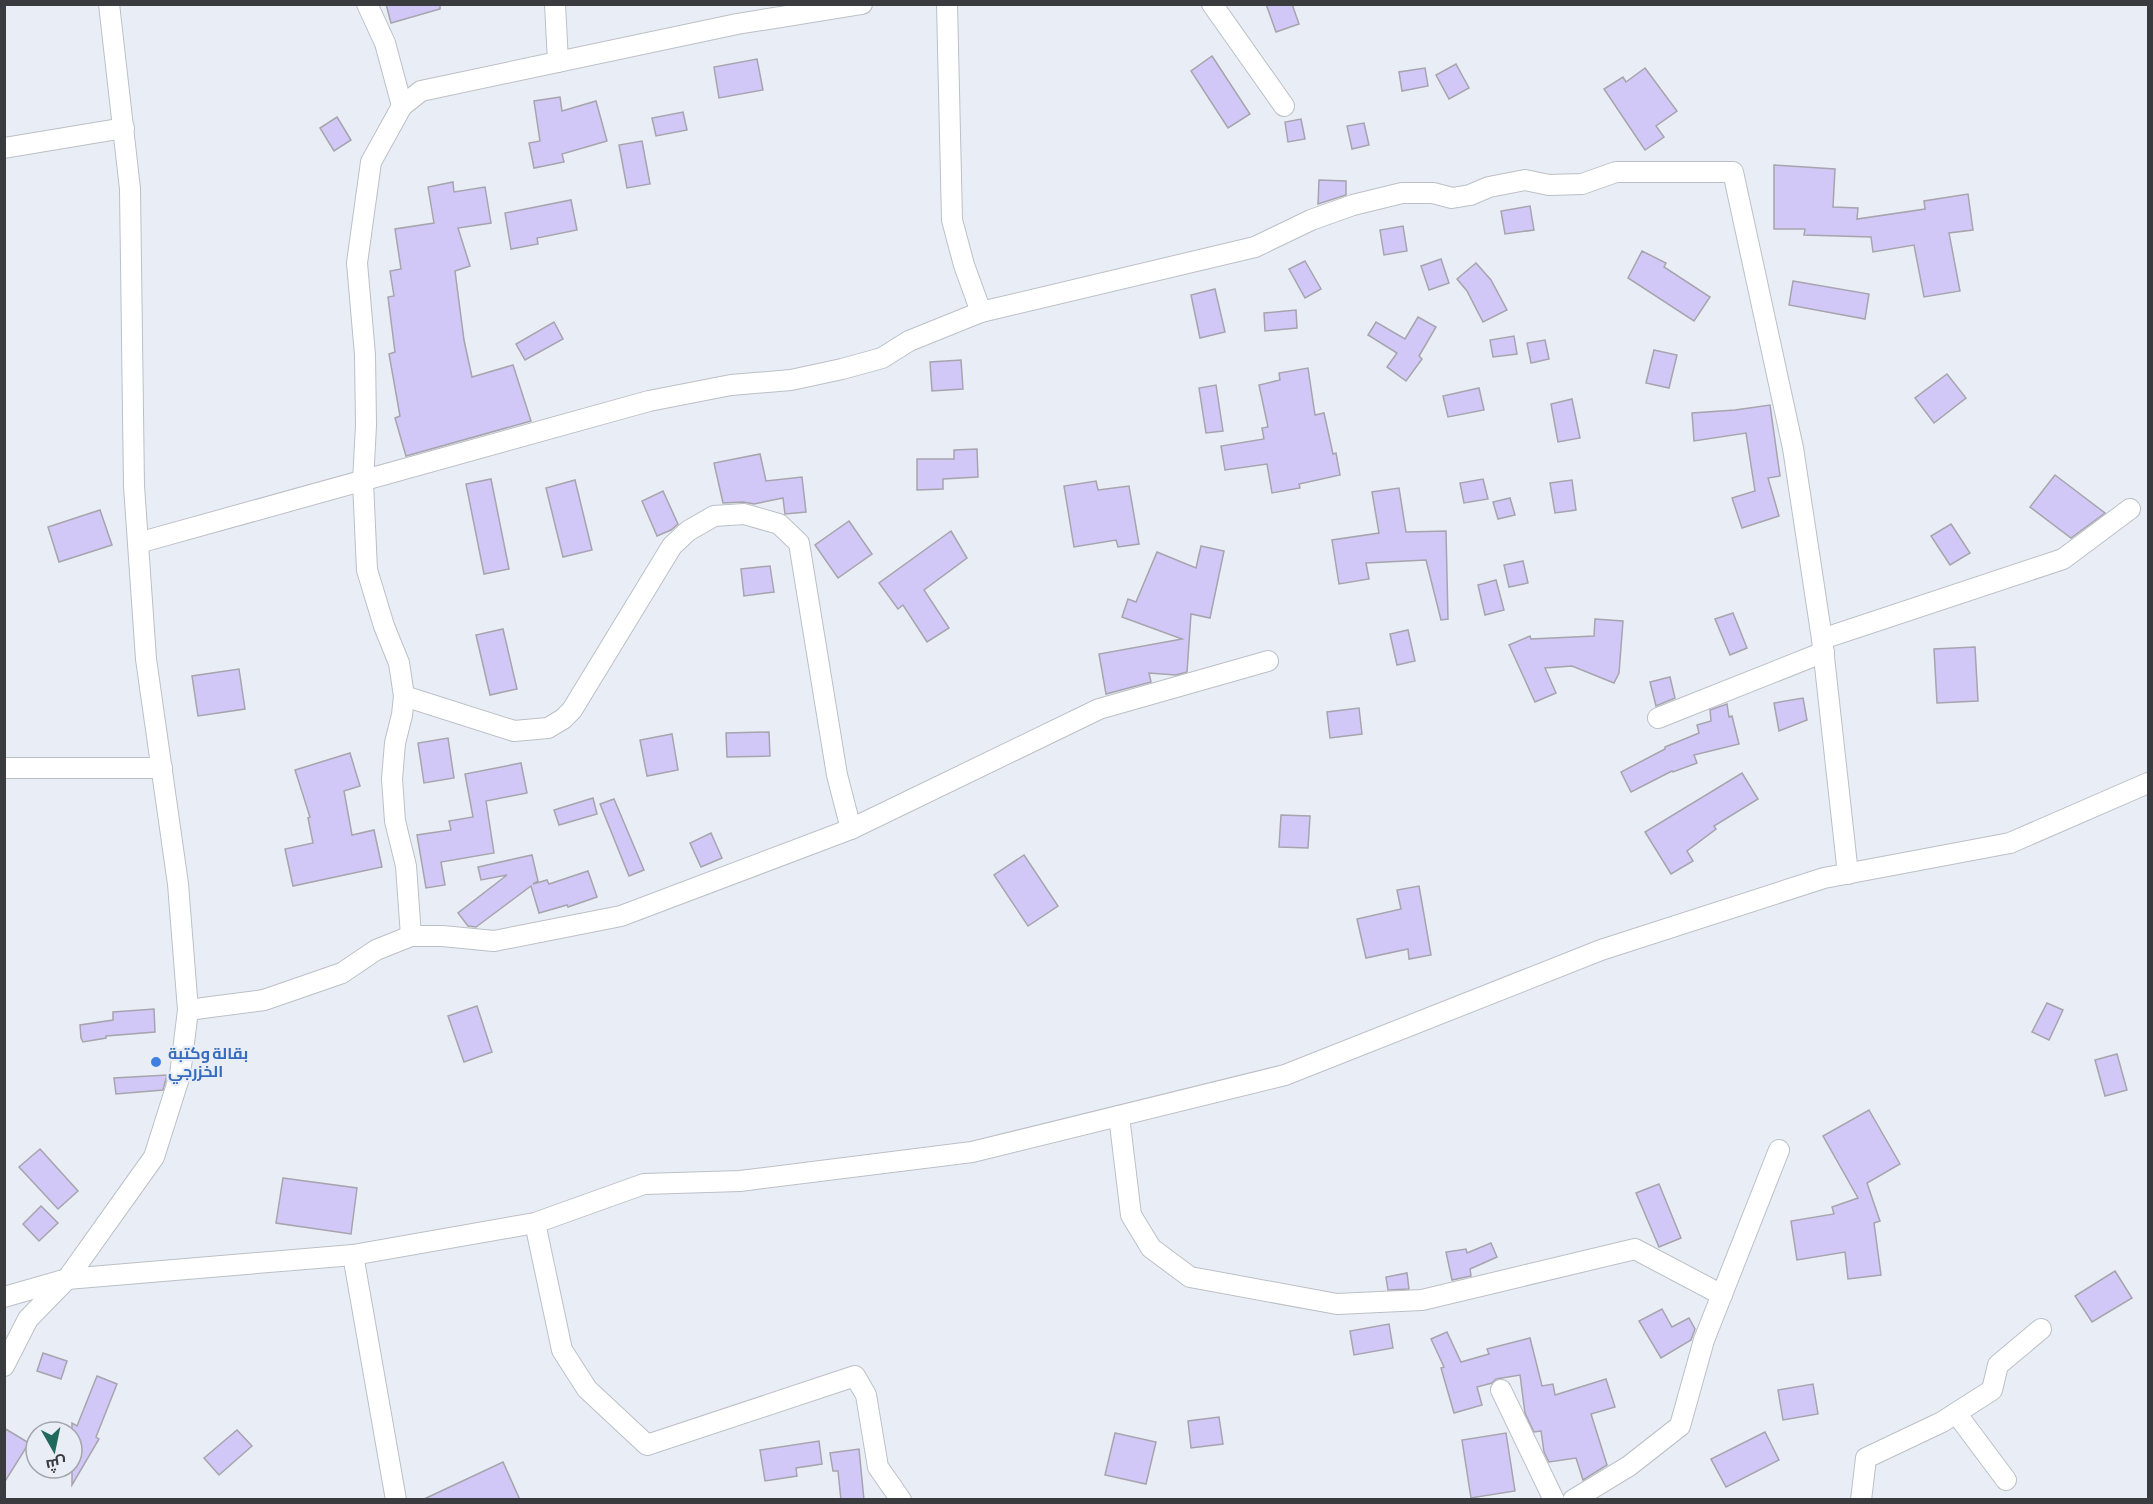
<svg xmlns="http://www.w3.org/2000/svg" width="2153" height="1504" font-family="'Asap Condensed',Cairo,sans-serif">
<rect width="100%" height="100%" fill="#e9eef6"/>
<g fill="#d2c8f7" stroke="#a6a4ac" stroke-width="1.5">
<path d="M386,4h54v5l-49,14z"/>
<path d="M1266,4h26l7,20 -23,8z"/>
<path d="M1212,56l38,58 -22,14 -37,-57z"/>
<path d="M757,59l6,31 -44,8 -5,-31z"/>
<path d="M1456,64l13,24 -20,11 -13,-24z"/>
<path d="M1425,68l3,18 -26,5 -3,-19z"/>
<path d="M1645,68l32,43 -21,15 8,11 -19,13 -41,-61 19,-12 3,5z"/>
<path d="M560,97l2,14 34,-10 11,40 -45,13 2,8 -30,6 -5,-25 11,-2 -6,-40z"/>
<path d="M683,112l4,18 -31,6 -4,-18z"/>
<path d="M337,117l14,23 -17,11 -14,-23z"/>
<path d="M1301,119l4,20 -17,3 -3,-20z"/>
<path d="M1364,123l5,22 -17,4 -5,-23z"/>
<path d="M642,141l8,43 -23,4 -8,-43z"/>
<path d="M1774,165l61,4 -2,38 25,1 -1,11 68,-10 -1,-8 44,-7 5,36 -24,3 11,58 -36,6 -10,-52 -41,7 -2,-15 -67,-2 1,-6h-31z"/>
<path d="M1319,180l27,1v14l-28,9z"/>
<path d="M453,182l1,10 31,-5 6,36 -33,5 12,38 -15,5 9,69 8,37 41,-12 18,56 -125,35 -11,-38 5,-2 -11,-62 6,-2 -7,-55 6,-1 -4,-25 11,-2 -6,-40 39,-6 -6,-36z"/>
<path d="M571,200l6,30 -40,8 1,6 -27,5 -6,-36z"/>
<path d="M1530,206l4,24 -29,4 -4,-23z"/>
<path d="M1403,226l4,25 -23,4 -4,-25z"/>
<path d="M1642,251l24,12 -2,4 46,30 -16,24 -66,-43z"/>
<path d="M1441,259l8,24 -20,7 -8,-24z"/>
<path d="M1305,261l16,28 -16,9 -16,-29z"/>
<path d="M1476,263l15,17 16,30 -24,12 -16,-31 -10,-12z"/>
<path d="M1793,281l76,13 -4,25 -76,-14z"/>
<path d="M1215,289l10,43 -25,6 -9,-43z"/>
<path d="M1296,310l1,18 -32,3 -1,-18z"/>
<path d="M1418,317l18,10 -17,29 3,3 -16,22 -19,-14 10,-14 -29,-18 8,-13 29,17z"/>
<path d="M554,322l9,17 -38,21 -9,-16z"/>
<path d="M1514,336l3,18 -24,3 -3,-17z"/>
<path d="M1545,340l4,19 -18,4 -4,-20z"/>
<path d="M1654,350l23,5 -8,33 -23,-5z"/>
<path d="M961,360l2,29 -31,2 -2,-29z"/>
<path d="M1308,368l7,47 9,-2 9,41 3,-1 4,22 -41,9 1,4 -28,5 -5,-29 -42,6 -4,-24 43,-7 -2,-11 6,-1 -9,-42 21,-5 -1,-7z"/>
<path d="M1947,374l19,24 -32,25 -19,-25z"/>
<path d="M1216,385l7,46 -17,2 -7,-45z"/>
<path d="M1479,388l5,22 -36,7 -5,-21z"/>
<path d="M1572,399l8,39 -22,4 -7,-38z"/>
<path d="M1770,405l10,71 -12,2 11,38 -37,12 -10,-30 23,-7 -9,-58 -52,8 -2,-28 43,-3z"/>
<path d="M977,449l1,28 -35,2v10l-26,1v-31h37v-9z"/>
<path d="M760,454l6,27 36,-4 4,35 -21,2 -2,-16 -29,6 -11,-2 -20,1 -9,-40z"/>
<path d="M2055,475l50,38 -34,25 -41,-31z"/>
<path d="M491,479l18,90 -25,5 -18,-90z"/>
<path d="M1483,479l5,20 -24,4 -4,-20z"/>
<path d="M575,480l17,70 -29,7 -17,-69z"/>
<path d="M1572,480l4,30 -21,3 -5,-30z"/>
<path d="M1096,481l2,9 31,-4 10,58 -21,3 -2,-7 -42,7 -10,-61z"/>
<path d="M1399,488l7,44 40,-1 2,88 -7,1 -15,-60 -60,3 3,16 -30,5 -7,-44 47,-7 -7,-41z"/>
<path d="M663,491l15,33 -7,6 -14,6 -15,-35z"/>
<path d="M1510,498l5,17 -17,4 -5,-17z"/>
<path d="M100,510l12,35 -53,17 -11,-35z"/>
<path d="M849,521l23,33 -34,24 -23,-33z"/>
<path d="M1951,524l19,29 -20,12 -19,-29z"/>
<path d="M951,531l16,27 -43,32 25,38 -22,14 -24,-37 -5,4 -19,-26z"/>
<path d="M1201,546l23,5 -14,67 -19,-4 -4,58 -11,3 -27,-2 2,9 -45,12 -7,-40 83,-15 -60,-22 6,-18 8,3 21,-50 39,16z"/>
<path d="M1523,561l5,22 -19,4 -5,-22z"/>
<path d="M770,566l4,26 -30,4 -3,-27z"/>
<path d="M1496,580l8,30 -19,5 -7,-30z"/>
<path d="M1733,613l14,35 -17,7 -15,-36z"/>
<path d="M1595,619l28,2 -4,52 -5,10 -42,-17 -27,2 11,25 -21,9 -26,-57 21,-9 1,3 63,-3z"/>
<path d="M503,629l14,60 -27,6 -14,-60z"/>
<path d="M1408,630l7,31 -18,4 -7,-31z"/>
<path d="M1975,647l3,54 -41,2 -3,-54z"/>
<path d="M239,669l6,40 -47,7 -6,-40z"/>
<path d="M1670,677l5,21 -19,8 -6,-24z"/>
<path d="M1803,698l4,22 -28,11 -5,-28z"/>
<path d="M1727,704l2,13 3,-1 7,28 -45,11 3,8 -24,9 -1,-1 -41,21 -10,-20 44,-23v-2l34,-14 -2,-8 14,-4 -1,-11z"/>
<path d="M1359,708l3,26 -32,4 -3,-26z"/>
<path d="M769,732l1,24 -43,1 -1,-24z"/>
<path d="M672,734l6,36 -31,6 -7,-36z"/>
<path d="M448,738l6,40 -30,5 -6,-40z"/>
<path d="M350,753l10,33 -16,5 8,44 22,-5 8,37 -89,19 -8,-37 28,-6 -5,-25 2,-1 -15,-47z"/>
<path d="M521,763l6,30 -41,8 8,52 -53,9 4,23 -19,3 -9,-53 34,-5 -2,-9 24,-4 -8,-43z"/>
<path d="M1742,773l16,26 -44,27 2,3 -29,22 6,10 -22,13 -26,-42z"/>
<path d="M593,798l4,16 -38,11 -5,-15z"/>
<path d="M614,799l30,71 -15,6 -29,-72z"/>
<path d="M1281,815l29,1 -2,32 -29,-1z"/>
<path d="M711,833l11,25 -21,9 -11,-24z"/>
<path d="M532,855l6,26 -5,3 14,-4 2,4 39,-13 9,26 -29,10 -1,-2 -28,8 -8,-27 -55,41 -8,-1 -10,-13 49,-38 -26,5 -3,-13z"/>
<path d="M1024,855l34,51 -30,20 -34,-51z"/>
<path d="M1419,886l12,69 -22,4 -1,-10 -42,9 -9,-39 44,-10 -4,-19z"/>
<path d="M2047,1003l16,7 -14,30 -17,-8z"/>
<path d="M477,1006l15,46 -28,10 -16,-46z"/>
<path d="M154,1009l1,23 -49,4v2l-23,4 -2,-4 -1,-13 33,-5v-8z"/>
<path d="M2117,1054l10,36 -22,6 -10,-36z"/>
<path d="M167,1075l-4,15 -47,4 -2,-16z"/>
<path d="M1869,1110l31,54 -33,19 13,38 -6,2 7,52 -33,4 -3,-27 -48,8 -6,-39 43,-7 -2,-7 26,-9 -35,-62z"/>
<path d="M40,1149l38,42 -20,18 -39,-42z"/>
<path d="M283,1178l74,10 -6,46 -75,-11z"/>
<path d="M1659,1184l22,54 -22,9 -23,-54z"/>
<path d="M41,1206l17,17 -19,18 -16,-17z"/>
<path d="M1491,1243l6,14 -27,12 1,7 -19,4 -6,-28 20,-3 1,4z"/>
<path d="M2115,1271l17,27 -40,24 -17,-26z"/>
<path d="M1407,1273l2,16 -21,1 -2,-13z"/>
<path d="M1662,1309l10,18 17,-9 6,11 -4,11 -30,18 -22,-37z"/>
<path d="M1389,1324l4,24 -39,7 -4,-24z"/>
<path d="M1447,1332l14,30 28,-8 -2,-5 43,-11 12,48 11,-2 2,11 51,-16 9,28 -24,7 16,51 -24,15 -7,-22 -27,4 -5,-10 -3,-21 -7,1 -9,-19 -5,-38 -24,4 -4,4 -15,4 5,18 -28,8 -13,-45 3,-1 -13,-28z"/>
<path d="M43,1353l24,8 -6,18 -24,-8z"/>
<path d="M97,1376l20,8 -21,53 3,2 -27,46v-62l5,3z"/>
<path d="M1813,1384l5,30 -35,6 -5,-30z"/>
<path d="M1219,1417l4,27 -32,4 -3,-27z"/>
<path d="M4,1428l25,15 -25,40z"/>
<path d="M237,1430l15,16 -33,29 -15,-17z"/>
<path d="M1765,1432l14,28 -53,27 -15,-28z"/>
<path d="M1115,1433l41,9 -10,42 -41,-9z"/>
<path d="M1506,1433l9,58 -44,7 -9,-58z"/>
<path d="M819,1441l3,23 -26,4 1,8 -32,5 -5,-31z"/>
<path d="M859,1449l5,51h-23l-3,-29h-5l-3,-18z"/>
<path d="M503,1462l17,38h-98z"/>
</g>
<g fill="none" stroke-linecap="round" stroke-linejoin="round">
<g stroke="#bbc0c7" stroke-width="22">
<g id="street">
<path d="M367,4l18,39 17,63"/>
<path d="M555,4l3,58"/>
<path d="M947,4l5,216 12,45 17,47"/>
<path d="M1212,4l72,102"/>
<path d="M4,148l120,-20"/>
<path d="M138,543l511,-142 82,-16 60,-5 51,-11 40,-11 27,-17 72,-29 274,-65 56,-27 42,-15 49,-12h31l19,5 18,-3 19,-8 36,-7 24,5 33,-1 34,-12h117l60,276 29,191"/>
<path d="M404,696l110,35 34,-3 15,-9 9,-9 100,-164 16,-15 26,-15 30,-2 35,10 20,19 38,232 14,54"/>
<path d="M1658,718l166,-66"/>
<path d="M4,768h158"/>
<path d="M1848,874l-26,-235 241,-80 67,-50"/>
<path d="M411,936l-5,-70 -11,-45 -3,-42 3,-36 7,-28 2,-19 -5,-33 -15,-37 -17,-56 -4,-88 3,-57 -1,-70 -8,-92 14,-101 31,-56 19,-15 316,-67 125,-20"/>
<path d="M188,1010l76,-10 78,-27 34,-23 35,-14h31l52,5 127,-25 230,-87 248,-120 169,-48"/>
<path d="M1119,1116l12,99 20,33 39,29 147,27 85,-4 213,-51 87,46"/>
<path d="M535,1223l27,127 25,39 60,56 208,-69 11,19 12,72 23,33"/>
<path d="M353,1255l43,245"/>
<path d="M4,1297l63,-18 286,-24 182,-32 109,-39 96,-3 232,-29 313,-77 316,-125 223,-72 186,-35 138,-60"/>
<path d="M4,1366l24,-47 39,-40 87,-122 26,-82 8,-65 -10,-126 -32,-225 -12,-173 -4,-297 -21,-185"/>
<path d="M1501,1390l53,110"/>
<path d="M1956,1413l50,67"/>
<path d="M1573,1500l56,-34 51,-40 24,-86 75,-190"/>
<path d="M1861,1500l5,-42 76,-36 50,-32 6,-25 43,-36"/>
</g>
</g>
<use href="#street" stroke="#fff" stroke-width="20"/>
</g>
<circle fill="#3f7fe0" stroke="#e9eef6" stroke-width="2" cx="156" cy="1062" r="6"/>
<g text-anchor="middle" stroke-width="4.5" stroke-linejoin="round" paint-order="stroke">
<g font-size="16" font-weight="bold" fill="#366cbe" stroke="#e9eef6" text-anchor="start">
<text x="168" y="1059">بقالة وكتبة<tspan x="168" dy="18">الخزرجي</tspan></text>
</g>
</g>
<rect width="2153" height="1504" fill="none" stroke="#393b3e" stroke-width="12"/>
<g transform="translate(54 1450) rotate(171)"><circle r="28" fill="#e9eef6" stroke="#a3a6ac" stroke-width="1.5"/>
<path d="M0-4.5L10 22L0 15L-10 22Z" fill="#22695d"/>
<text y="-9" font-size="16" font-weight="bold" text-anchor="middle" fill="#393b3e">ش</text>
</g>
</svg>
